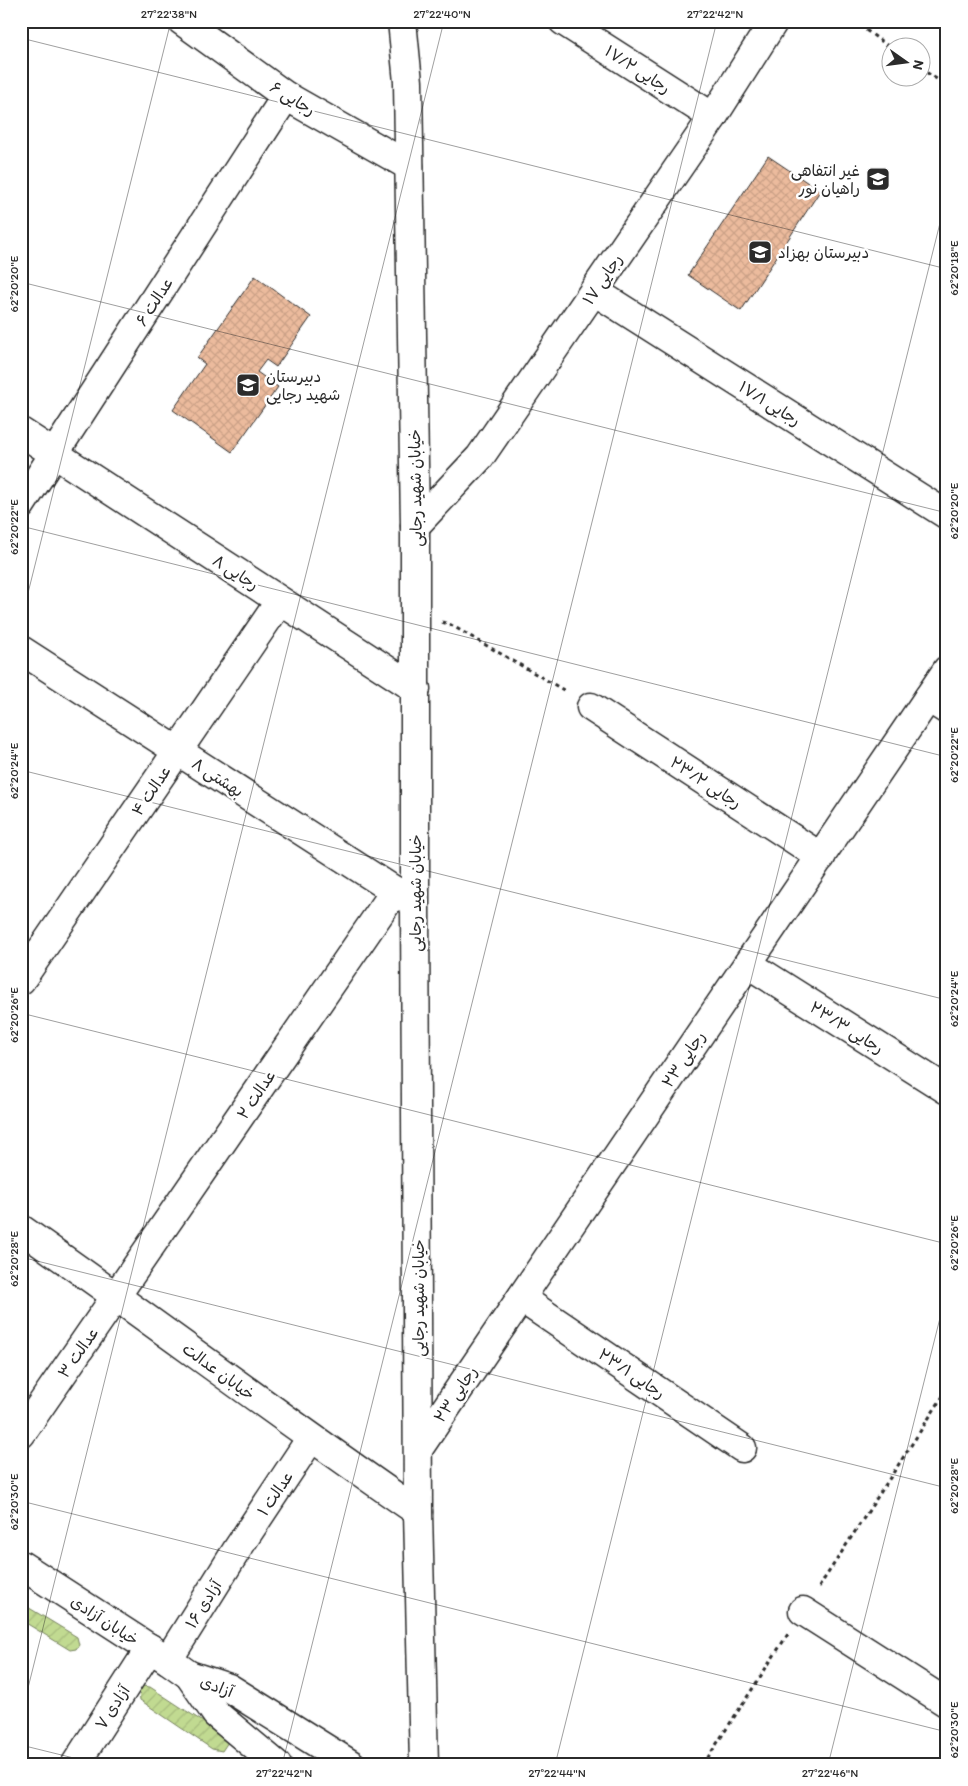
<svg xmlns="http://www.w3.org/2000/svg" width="968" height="1786" font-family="Itim,'Playpen Sans Arabic',sans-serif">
<defs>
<pattern id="garden-furrows" width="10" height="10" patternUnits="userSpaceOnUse" patternTransform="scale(1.25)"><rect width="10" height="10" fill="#c1da91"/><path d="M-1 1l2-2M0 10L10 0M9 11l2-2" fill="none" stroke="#a6bb7d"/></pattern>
<pattern id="building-cross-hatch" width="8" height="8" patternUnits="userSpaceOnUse" patternTransform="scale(1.25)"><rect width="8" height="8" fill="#ecbb9d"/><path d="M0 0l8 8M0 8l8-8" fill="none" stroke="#cba187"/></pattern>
</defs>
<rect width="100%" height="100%" fill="#fff"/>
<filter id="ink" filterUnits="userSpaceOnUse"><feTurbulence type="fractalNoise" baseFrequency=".02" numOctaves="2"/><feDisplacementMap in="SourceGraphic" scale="10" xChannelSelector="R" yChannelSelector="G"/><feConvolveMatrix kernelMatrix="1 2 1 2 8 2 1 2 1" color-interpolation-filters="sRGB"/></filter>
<g filter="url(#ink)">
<g fill="url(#garden-furrows)" stroke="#76825e">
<path d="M21,1603l56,34 2,8 -3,4 -6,1 -49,-30z"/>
<path d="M142,1686l8,1 73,48 5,7 -6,9 -10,-2 -72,-49 -1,-8z"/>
</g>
<g fill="url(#building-cross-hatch)" stroke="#2b2b2b">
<path d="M768,156l52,35 -79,120 -53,-36z"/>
<path d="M255,276l56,41 -35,50 -10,-7 -9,12 21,15 -46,65 -59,-42 32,-46 -8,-6z"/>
</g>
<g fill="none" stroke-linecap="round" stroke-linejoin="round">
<g stroke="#2b2b2b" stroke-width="31">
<g id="street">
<path d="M182,21l104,75 123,70"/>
<path d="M563,21l150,96"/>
<path d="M594,291l353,224"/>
<path d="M21,432l395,257"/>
<path d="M21,505l265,-409"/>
<path d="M415,526l65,-69 233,-340 61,-96"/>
<path d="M21,650l388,250"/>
<path d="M928,698l19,12"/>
<path d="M591,707l230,150"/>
<path d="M748,964l199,126"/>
<path d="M21,980l259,-379"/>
<path d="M521,1298l221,150"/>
<path d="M21,1434l374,-543"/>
<path d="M419,1448l528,-778"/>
<path d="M803,1611l144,92"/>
<path d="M168,1660l70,-112 73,-110"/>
<path d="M75,1765l75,-117"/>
</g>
</g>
<g stroke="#2b2b2b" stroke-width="31">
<g id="secondary">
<path d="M402,21l6,61 7,444v378l3,608 6,253"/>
<path d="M21,1229c133,93 263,191 397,283"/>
<path d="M21,1565l147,95 21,15 27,39 61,51"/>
<path d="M189,1675l40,13 123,77"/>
</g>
</g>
<g stroke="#2b2b2b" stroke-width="3" stroke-dasharray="4 4" stroke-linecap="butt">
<path d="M853,21l38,27"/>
<path d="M920,68l27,18"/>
<path d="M442,622l9,3 116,67"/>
<path d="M819,1587l128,-197"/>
<path d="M703,1765l85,-131"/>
</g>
<use href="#street" stroke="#fff" stroke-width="28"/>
<use href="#secondary" stroke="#fff" stroke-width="28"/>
</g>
</g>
<path fill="none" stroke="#2b2b2b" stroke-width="1" stroke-opacity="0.45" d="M930,21l17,4M21,38l926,231M21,282l926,231M21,526l926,231M21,621l150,-600M21,770l926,230M21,1013l926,231M21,1257l926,231M21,1501l926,231M21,1716l423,-1695M21,1745l81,20M282,1765l435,-1744M555,1765l392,-1570M828,1765l119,-475"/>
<defs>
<g id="school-square" transform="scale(1.25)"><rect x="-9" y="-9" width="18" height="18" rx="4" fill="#2b2b2b" stroke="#fff"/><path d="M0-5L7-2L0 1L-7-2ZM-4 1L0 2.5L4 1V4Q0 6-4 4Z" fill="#fff"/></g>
</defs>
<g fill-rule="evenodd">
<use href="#school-square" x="878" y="179"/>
<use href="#school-square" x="760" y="252"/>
<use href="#school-square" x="248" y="385"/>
</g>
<g text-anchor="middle" stroke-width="5" stroke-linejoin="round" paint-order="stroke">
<g font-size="16" fill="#2b2b2b" stroke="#fff">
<text transform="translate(638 69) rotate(33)" y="6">رجایی ۱۷/۲</text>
<text transform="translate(293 98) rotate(32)" y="6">رجایی ۶</text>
<text transform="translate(602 279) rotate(-56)" y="6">رجایی ۱۷</text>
<text transform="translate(154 301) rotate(-57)" y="6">عدالت ۶</text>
<text transform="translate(770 403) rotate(32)" y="6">رجایی ۱۷/۱</text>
<text transform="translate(415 488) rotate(-91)" y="6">خیابان شهید رجایی</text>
<text transform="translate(236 572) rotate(33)" y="6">رجایی ۸</text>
<text transform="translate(218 777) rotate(33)" y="6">بهشتی ۸</text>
<text transform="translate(706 782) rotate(33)" y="6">رجایی ۲۳/۲</text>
<text transform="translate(151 790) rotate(-56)" y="6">عدالت ۴</text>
<text transform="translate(415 893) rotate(-90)" y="6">خیابان شهید رجایی</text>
<text transform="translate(847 1027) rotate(32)" y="6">رجایی ۲۳/۳</text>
<text transform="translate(683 1059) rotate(-56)" y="6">رجایی ۲۳</text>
<text transform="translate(256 1094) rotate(-56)" y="6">عدالت ۲</text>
<text transform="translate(418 1298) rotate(-90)" y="6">خیابان شهید رجایی</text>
<text transform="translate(78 1352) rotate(-55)" y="6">عدالت ۳</text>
<text transform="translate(219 1371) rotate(36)" y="6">خیابان عدالت</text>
<text transform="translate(632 1373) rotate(34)" y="6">رجایی ۲۳/۱</text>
<text transform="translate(455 1394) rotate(-56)" y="6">رجایی ۲۳</text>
<text transform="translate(275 1493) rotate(-56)" y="6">عدالت ۱</text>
<text transform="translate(203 1604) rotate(-58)" y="6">آزادی ۱۶</text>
<text transform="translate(105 1620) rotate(33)" y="6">خیابان آزادی</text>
<text transform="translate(217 1686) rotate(21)" y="6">آزادی</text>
<text transform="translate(112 1707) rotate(-57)" y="6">آزادی ۷</text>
</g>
<g font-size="16" fill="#2b2b2b" stroke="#fff" text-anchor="start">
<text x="860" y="176" text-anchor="end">غیر انتفاهی<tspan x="860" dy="18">راهیان نور</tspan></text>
<text x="778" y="258">دبیرستان بهزاد</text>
<text x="266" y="382">دبیرستان<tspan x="266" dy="18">شهید رجایی</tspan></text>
</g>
</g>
<rect width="968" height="1786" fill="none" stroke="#fff" stroke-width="55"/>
<g transform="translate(906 62) rotate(104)"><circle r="24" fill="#ffffff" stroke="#aaaaaa"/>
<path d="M0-4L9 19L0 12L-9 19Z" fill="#2b2b2b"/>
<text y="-8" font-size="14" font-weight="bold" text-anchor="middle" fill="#2b2b2b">N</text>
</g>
<rect x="28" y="28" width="912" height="1730" fill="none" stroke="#2b2b2b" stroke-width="2"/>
<g font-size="12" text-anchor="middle" fill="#2b2b2b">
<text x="169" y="18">27°22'38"N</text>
<text x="442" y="18">27°22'40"N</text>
<text x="715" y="18">27°22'42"N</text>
<text transform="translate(954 268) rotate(-90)" y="4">62°20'18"E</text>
<text transform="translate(14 284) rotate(-90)" y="4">62°20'20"E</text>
<text transform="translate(954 511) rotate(-90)" y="4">62°20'20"E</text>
<text transform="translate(14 527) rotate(-90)" y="4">62°20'22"E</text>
<text transform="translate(954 755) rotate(-90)" y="4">62°20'22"E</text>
<text transform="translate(14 771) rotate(-90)" y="4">62°20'24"E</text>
<text transform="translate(954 999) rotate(-90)" y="4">62°20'24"E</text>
<text transform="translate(14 1015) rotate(-90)" y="4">62°20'26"E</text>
<text transform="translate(954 1243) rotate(-90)" y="4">62°20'26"E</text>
<text transform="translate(14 1259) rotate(-90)" y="4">62°20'28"E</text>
<text transform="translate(954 1486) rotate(-90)" y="4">62°20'28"E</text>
<text transform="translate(14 1502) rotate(-90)" y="4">62°20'30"E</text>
<text transform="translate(954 1730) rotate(-90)" y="4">62°20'30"E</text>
<text x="284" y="1777">27°22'42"N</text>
<text x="557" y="1777">27°22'44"N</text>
<text x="830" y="1777">27°22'46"N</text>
</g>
</svg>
